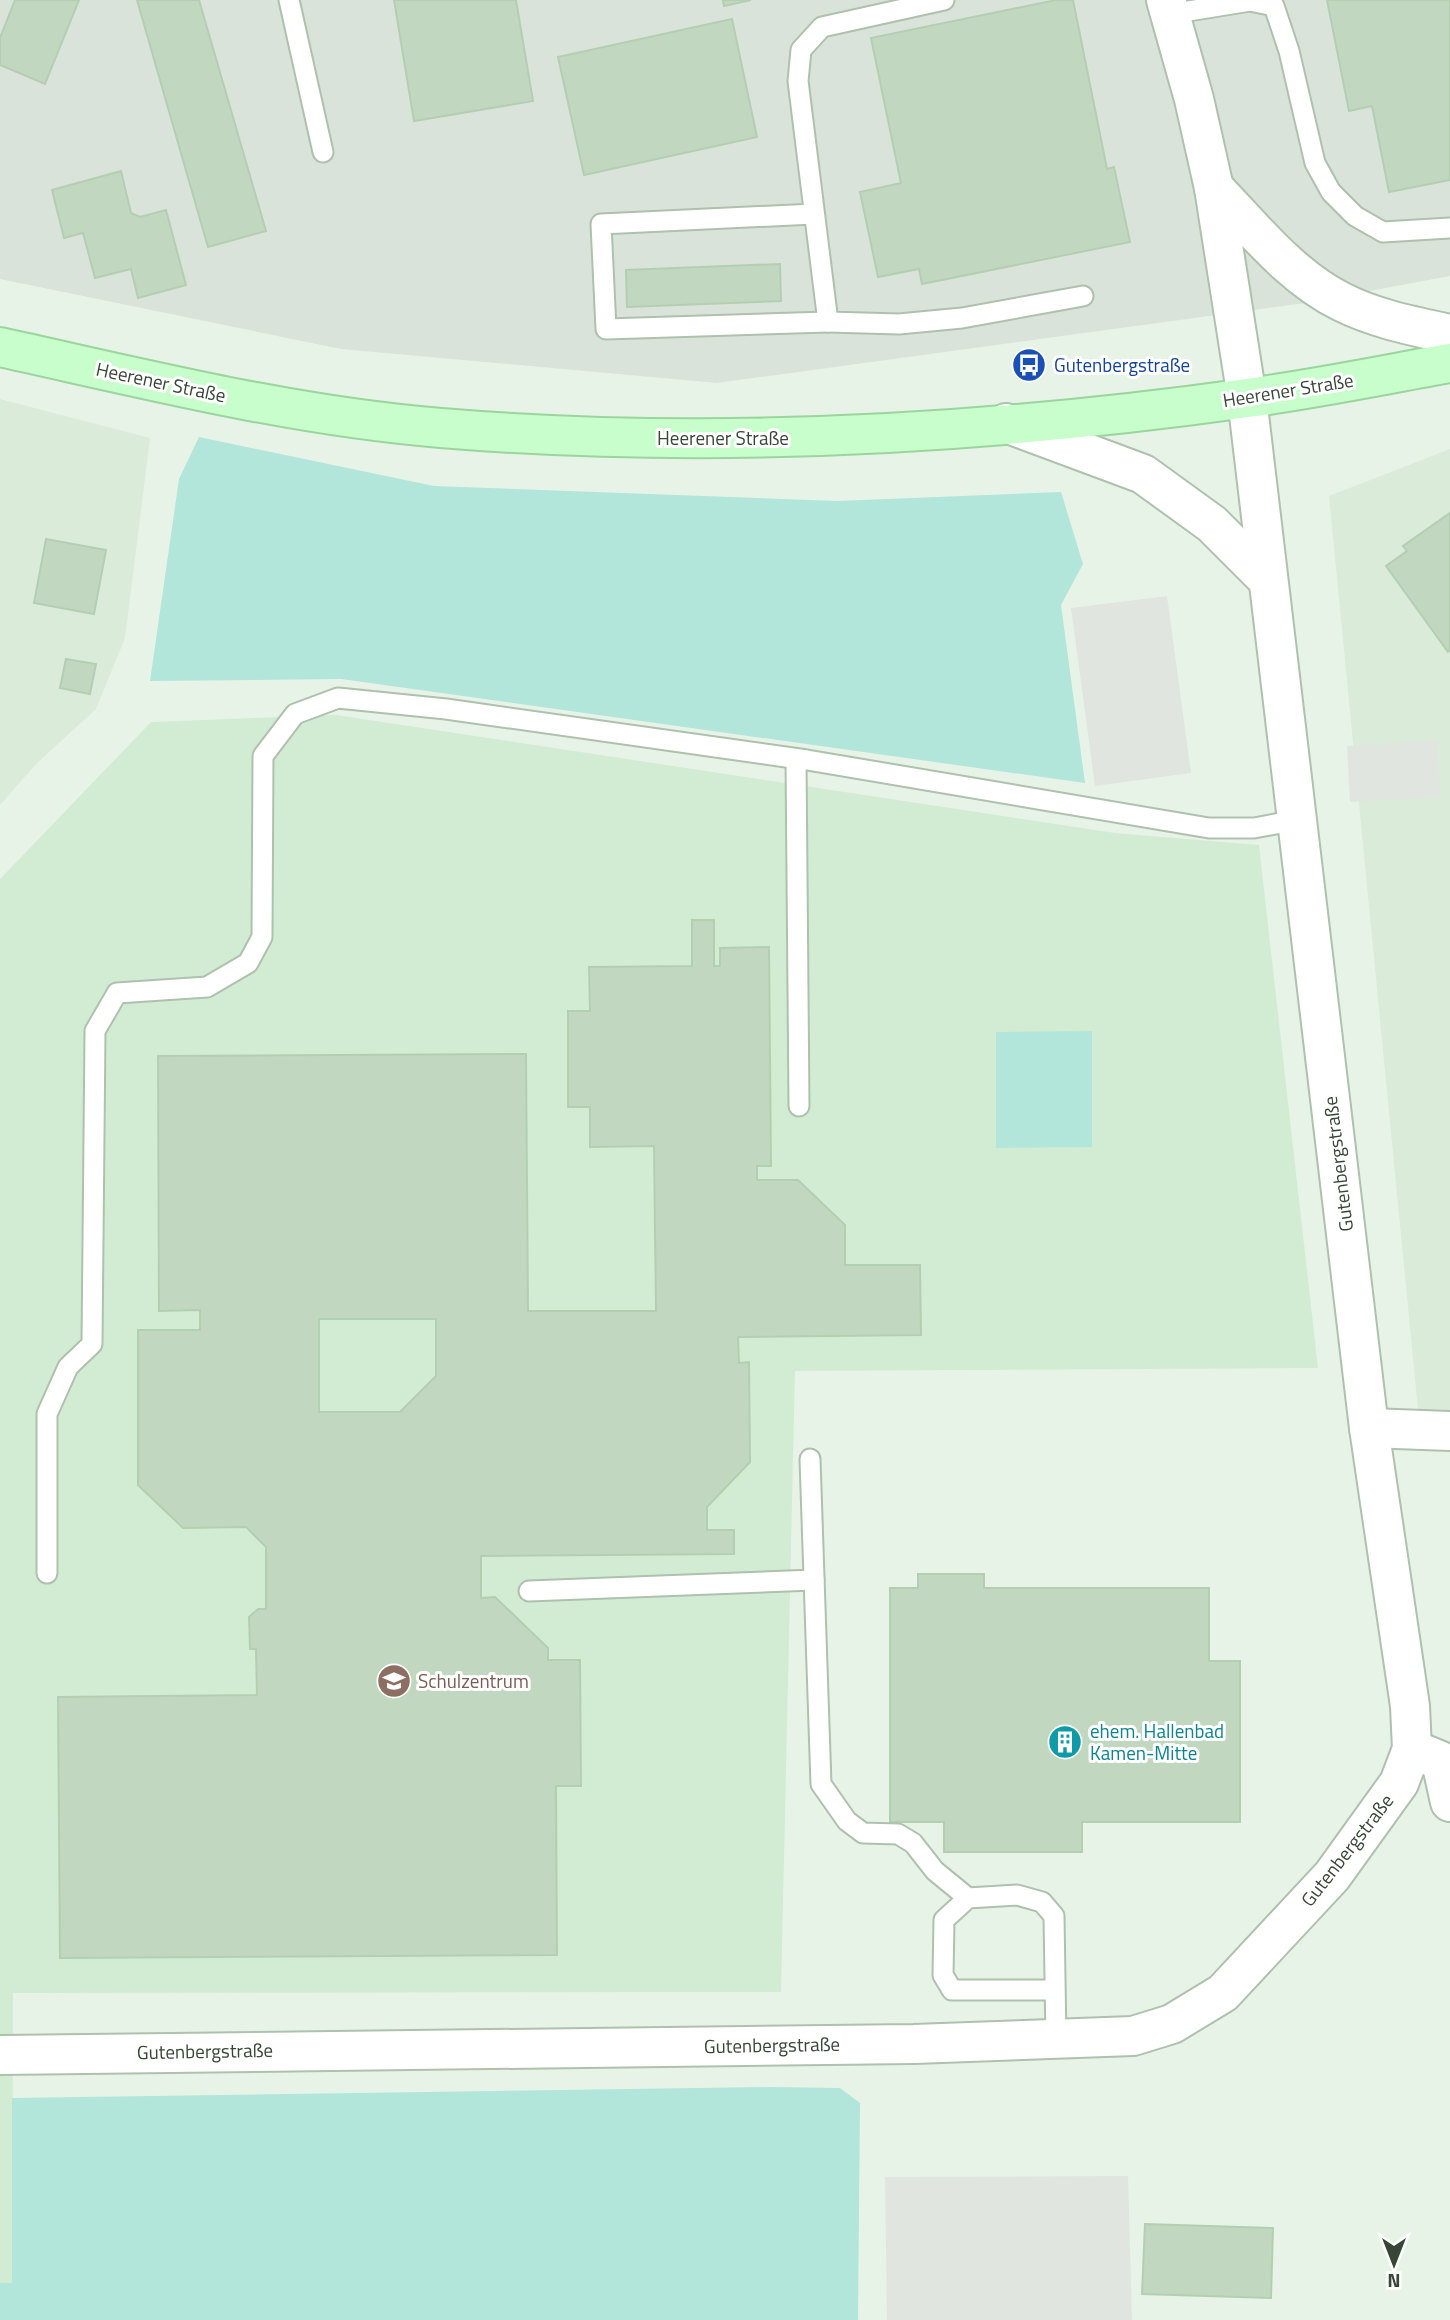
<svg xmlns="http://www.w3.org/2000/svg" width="1450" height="2320" font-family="'Titillium Web',sans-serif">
<rect width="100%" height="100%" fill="#e8f3e8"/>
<g fill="#daebda">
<path d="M0,399l150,39 -25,200 -29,71 -60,55 -36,41z"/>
<path d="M1450,449v1002h-28l-93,-955z"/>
</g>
<path fill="#dae3d9" d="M0,0h1450v276l-145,27 -588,80 -376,-34 -341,-70z"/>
<path fill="#d2ecd3" d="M336,715l779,118 144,12 59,523 -523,3 -14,621 -768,1 -1,290h-12v-1404l151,-157z"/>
<g fill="#b2e6da">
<path d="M199,437l235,49 403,15 224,-9 22,72 -22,41 24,178 -744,-104 -191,2 29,-202z"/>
<path d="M1092,1031v116l-96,1v-116z"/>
<path d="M771,2087l69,1 20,15 -2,217h-858v-37h12v-185z"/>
</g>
<g fill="#e0e5df">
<path d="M1167,596l24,177 -96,13 -24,-178z"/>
<path d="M1437,740l3,57 -90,5 -3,-56z"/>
<path d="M1128,2176l4,144h-245l-2,-143z"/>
</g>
<g fill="#c2d7c0" stroke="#b3cfb1" stroke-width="2" fill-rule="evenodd">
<path d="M15,0h64l-34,84 -45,-19v-27z"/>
<path d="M137,0h62l67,231 -58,16z"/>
<path d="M394,0h122l17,101 -119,20z"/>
<path d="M723,0h28l-27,6z"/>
<path d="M1056,0h17l34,169 7,-2 16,75 -208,42 -3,-15 -41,8 -18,-85 41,-9 -30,-145z"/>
<path d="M1327,0h123v180l-61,12 -17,-86 -23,5z"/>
<path d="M732,19l25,118 -173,38 -26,-118z"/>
<path d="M121,171l10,42 9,4 26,-7 20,75 -48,13 -7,-29 -36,9 -12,-45 -19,5 -12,-48z"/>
<path d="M780,264l1,37 -154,6 -1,-37z"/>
<path d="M1450,513v137l-2,2 -62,-86 21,-15 -4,-5z"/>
<path d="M46,539l60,11 -12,64 -60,-11z"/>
<path d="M66,659l30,5 -6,30 -30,-6z"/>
<path d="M692,920h22v46h6v-18l49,-1 2,219h-14v14h41l47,45v40h75l1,70 -183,2 1,26 10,-1 1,100 -43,45v23h27v24l-253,2v42l14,-1 53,51v12h32l1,126h-25l1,169 -497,3 -2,-261 199,-2 -1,-46h-6l-1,-32 9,-8h8v-62l-20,-20 -63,1 -45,-43v-155h62v-20l-41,1 -1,-255 368,-2 2,257h128l-2,-165 -64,1v-40h-22v-96h22l-1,-44 103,-1zM319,1319h117v57l-36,36h-81z"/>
<path d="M918,1574h66v14h225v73h31v161h-158v30h-138v-30h-54v-234h28z"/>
<path d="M1145,2224l128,4 -2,70 -129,-4z"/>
</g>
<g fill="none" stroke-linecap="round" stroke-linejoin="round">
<g stroke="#aec1ad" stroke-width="23">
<g id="service">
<path d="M289,0l34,152"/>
<path d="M944,0l-122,27 -21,23 -3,31 30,241 71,2 63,-6 121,-22"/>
<path d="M1170,14l80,-13 24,5 15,45 26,112 16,29 24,24 28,16 67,-4"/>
<path d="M814,214l-213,10 5,105 222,-7"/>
<path d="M796,759l3,347"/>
<path d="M810,1459l11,325 26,37 16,12 35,1 15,9 22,28 33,27"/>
<path d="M47,1573v-159l21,-47 24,-23 3,-313 22,-38 90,-6 41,-24 14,-26 1,-181 32,-42 43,-16 108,11 361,51 402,68h45l43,-8"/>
<path d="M529,1591l285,-11"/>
<path d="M1054,1990h-102l-9,-15 1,-55 24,-22 49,-3 25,7 12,14 2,124"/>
</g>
</g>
<g stroke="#aec1ad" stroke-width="42">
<g id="minor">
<path d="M1214,188c39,40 77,89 128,114 34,17 71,24 108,32"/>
<path d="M1006,423l137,51 69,50 55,55"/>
<path d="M1369,1428l81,3"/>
<path d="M1412,1749l29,12 9,41"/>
<path d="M0,2055l914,-11 219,-8 39,-12 51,-31 109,-117 67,-93 13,-34 -2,-43 -41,-278 -122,-1030 -33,-210 -20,-89 -28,-99"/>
</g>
</g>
<g stroke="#9bd59e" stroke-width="42">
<path id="secondary" d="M0,347c146,32 292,69 441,81 268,22 540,7 806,-30 68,-9 136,-23 203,-35"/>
</g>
<use href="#service" stroke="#fff" stroke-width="19"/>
<use href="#minor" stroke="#fff" stroke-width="38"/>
<use href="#secondary" stroke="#c8fdcc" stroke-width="38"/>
</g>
<defs>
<g id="bus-disc" transform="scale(1.75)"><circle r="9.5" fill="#1a4fb4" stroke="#fff"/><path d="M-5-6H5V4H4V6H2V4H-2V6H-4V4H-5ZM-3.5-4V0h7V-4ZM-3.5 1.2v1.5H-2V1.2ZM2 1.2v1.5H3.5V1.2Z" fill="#fff"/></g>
<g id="school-disc" transform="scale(1.75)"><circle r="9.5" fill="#8d6e63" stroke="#fff"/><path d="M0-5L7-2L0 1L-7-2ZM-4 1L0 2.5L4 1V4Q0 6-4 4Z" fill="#fff"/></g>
<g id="building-disc" transform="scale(1.75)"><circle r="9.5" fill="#0f9aa8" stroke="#fff"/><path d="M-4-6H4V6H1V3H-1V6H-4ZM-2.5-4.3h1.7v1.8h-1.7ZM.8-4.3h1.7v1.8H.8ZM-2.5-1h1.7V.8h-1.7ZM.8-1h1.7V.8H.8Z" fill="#fff"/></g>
</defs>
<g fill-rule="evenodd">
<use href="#bus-disc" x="1029" y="365"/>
<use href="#school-disc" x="394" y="1681"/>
<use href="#building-disc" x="1065" y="1742"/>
</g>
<g text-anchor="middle" stroke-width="6" stroke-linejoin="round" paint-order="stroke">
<g font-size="19" fill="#164399" stroke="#fff" text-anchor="start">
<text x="1054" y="372">Gutenbergstraße</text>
</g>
<g font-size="19" fill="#384637" stroke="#fff">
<text transform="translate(161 382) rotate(12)" y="7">Heerener Straße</text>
<text transform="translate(1288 390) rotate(-9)" y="7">Heerener Straße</text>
<text x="723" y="445">Heerener Straße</text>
<text transform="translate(1338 1164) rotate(-97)" y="7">Gutenbergstraße</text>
<text transform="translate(1347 1850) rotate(-52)" y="7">Gutenbergstraße</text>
<text transform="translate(772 2045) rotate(-1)" y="7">Gutenbergstraße</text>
<text transform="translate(205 2051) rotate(-1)" y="7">Gutenbergstraße</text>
</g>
<g font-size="19" fill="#785e54" stroke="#fff" text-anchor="start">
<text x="418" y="1688">Schulzentrum</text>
</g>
<g font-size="19" fill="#0d838f" stroke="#fff" text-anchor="start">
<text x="1090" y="1738">ehem. Hallenbad<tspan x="1090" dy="22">Kamen-Mitte</tspan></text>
</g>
</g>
<g transform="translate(1394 2264) rotate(180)" stroke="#ffffff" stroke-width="5" paint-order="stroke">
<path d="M0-5L12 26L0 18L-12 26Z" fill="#384637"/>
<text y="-10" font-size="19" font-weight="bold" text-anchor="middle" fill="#384637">N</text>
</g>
</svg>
